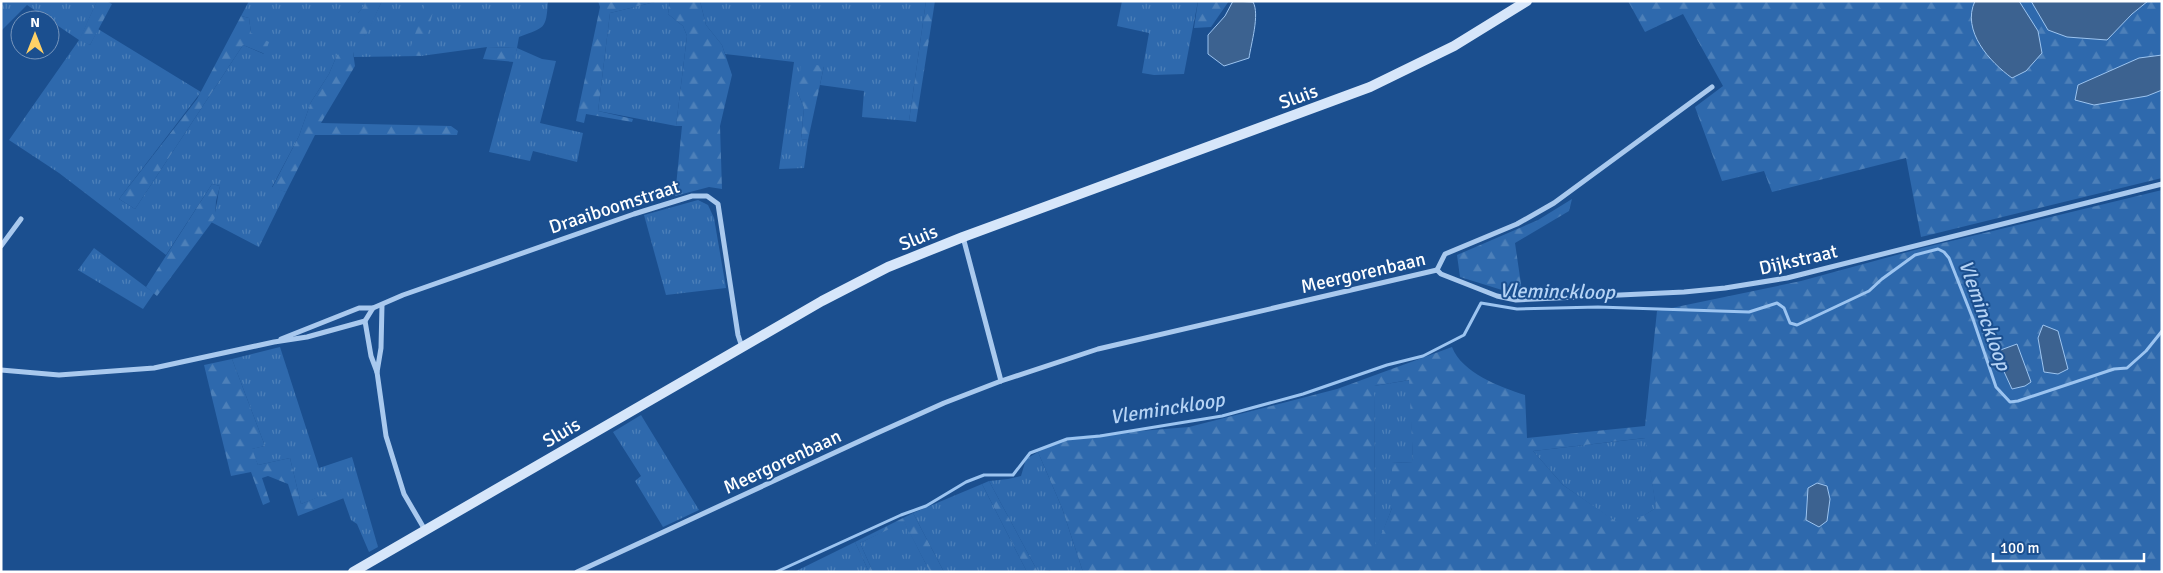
<svg xmlns="http://www.w3.org/2000/svg" width="2163" height="573" font-family="Signika,sans-serif">
<defs>
<pattern id="grass-tufts" width="24" height="20" patternUnits="userSpaceOnUse" patternTransform="scale(1.25)"><rect width="24" height="20" fill="#2e69ad"/><path d="M3 7l-1-3M5 7V3M7 7l1-3M15 17l-1-3M17 17v-4M19 17l1-3" fill="none" stroke="#4d80b9"/></pattern>
<pattern id="forest-firs" width="22" height="20" patternUnits="userSpaceOnUse" patternTransform="scale(1.25)"><rect width="22" height="20" fill="#2e69ad"/><path d="M5 1l3.5 6h-7zM16 11l3.5 6h-7z" fill="#4d80b9"/></pattern>
</defs>
<rect width="100%" height="100%" fill="#1b4f8f"/>
<g fill="url(#grass-tufts)">
<path d="M1,1h96l-17,38 10,6 8,-16 103,63 -82,107 16,10 108,-164 21,9 -13,-21 -2,-15 -8,-2 8,-15h116l-1,5 -6,7 7,23 17,-35h166c-2,29 -3,26 -29,36l-2,11 25,11 14,2 -16,62 43,10 -6,29 -44,-11 -3,10 -41,-9 28,-104 -30,-1 -66,9 -67,1 -1,-5 -16,3 -8,19 -18,28 -12,34 -27,51 14,5 -27,55 -48,-25c6,-7 6,-26 9,-36l-8,-2 -46,71 -107,-82 -50,-33 70,-100 -52,-35 -26,26z"/>
<path d="M659,1h11l-2,13 15,12 4,10 -11,90 -78,-15 12,-98z"/>
<path d="M700,1h226l-17,120 -47,-4 2,-26 -44,-6 4,-19 -26,27 6,15 -3,31 7,1 -4,28 -25,1 15,-107 -69,-8 -3,-9 -16,-20z"/>
<path d="M1122,1h76l-14,73 -30,1 -12,-2 7,-40 -32,-7z"/>
<path d="M698,200l10,5 6,13 12,70 -60,7 -22,-80z"/>
<path d="M94,248l60,45 -11,16 -65,-39z"/>
<path d="M280,347l39,121 33,-11 26,90 -9,5 -12,-28 -6,-4 -11,-31 -39,15 -11,-46 -32,7 -7,-16 14,-3 -33,-87z"/>
<path d="M1410,380l3,82 -21,1v45l-17,44 -1,-166z"/>
<path d="M641,415l58,95 -36,17 -28,-46 6,-5 -28,-44z"/>
<path d="M1646,438l10,70 -32,20 -61,-43 -30,-34z"/>
<path d="M1038,452l24,56 21,64h-32l-1,-2 -12,2 -49,-91 19,-2 13,-3 5,-17z"/>
<path d="M982,484l45,88h-83l-31,-59z"/>
<path d="M904,521l26,51h-57l-13,-29z"/>
<path d="M855,542l14,30h-75z"/>
</g>
<g fill="url(#forest-firs)" fill-rule="evenodd">
<path d="M97,1h9l6,3 -22,41 -11,-5z"/>
<path d="M365,1h17l-16,35 -14,-5 6,-18 6,-7z"/>
<path d="M426,1h10l-15,55 -13,-1z"/>
<path d="M598,1h61l-49,12 -12,98 35,8 -1,3 -46,-8 -2,9 -8,-2 24,-114z"/>
<path d="M670,1h30l6,24 16,20 10,30 -12,51 2,63 -13,-2 -34,9 7,-70h-6l11,-90 -4,-10 -15,-12z"/>
<path d="M926,1h9l-19,121 -7,-1z"/>
<path d="M1198,1h31l-18,26 -17,1z"/>
<path d="M1628,1h403l101,13 16,-13h14v177l-241,59 -15,-79 -134,34 -8,-21 -42,10 -27,-74 28,-21 -40,-72 -38,18z"/>
<path d="M241,16l8,2 2,15 18,9 -4,12 -22,-9 -108,164 -16,-10 78,-100z"/>
<path d="M487,47l30,1 -3,14 -31,-3z"/>
<path d="M345,49l8,3 2,14 -34,57 130,3 7,5 -1,4h-142l-29,57 -14,-4 27,-52 12,-34 18,-28 8,-19z"/>
<path d="M801,63l23,3 -16,74 -7,-1 3,-31 -6,-15z"/>
<path d="M212,184l8,2 -4,15 -1,17 -58,78 -11,-9z"/>
<path d="M2162,190v382h-1079l-21,-64 -24,-56 30,-15 121,-10 148,-38 115,-42c10,26 48,40 73,48l2,43 118,-12 12,-115 144,-30 121,-33zM1409,380l4,82 -21,1v45l-17,42 -1,-164zM1645,438l11,70 -32,19 -61,-42 -30,-34z"/>
<path d="M1572,199l-3,12 -54,32 7,48 -20,-1 -42,-13 -3,-22 81,-35z"/>
<path d="M232,359l33,87 -13,3 6,16 32,-7 11,46 39,-16 4,10 -46,18 -10,-32 -20,-8 -6,2 8,24 -7,3 -12,-33 -20,4 -27,-111z"/>
<path d="M989,481l49,91h-11l-45,-88z"/>
<path d="M913,513l31,59h-14l-26,-50 -44,21 13,29h-4l-14,-30z"/>
</g>
<g fill="#3c6290" stroke="#9cc4f0">
<path d="M1233,1l20,1c7,12 -2,42 -4,56l-25,8 -16,-12v-19l17,-19z"/>
<path d="M1975,1h44l19,30 4,22 -16,18 -14,7c-22,-16 -51,-47 -37,-77z"/>
<path d="M2031,1h117l-16,13 -25,26 -40,-3 -19,-7z"/>
<path d="M2162,55v35l-15,6 -53,9 -19,-5 3,-15 61,-27z"/>
<path d="M2043,325l15,6 10,38 -10,5 -14,-2 -6,-34z"/>
<path d="M2017,344l14,38 -6,4 -13,3 -17,-37z"/>
<path d="M1817,483l10,3 3,13 -3,22 -8,6 -13,-7 2,-32z"/>
</g>
<g fill="none" stroke-linecap="round" stroke-linejoin="round">
<path stroke="#9cc4f0" stroke-width="3" d="M776,572l125,-57 25,-9 40,-24 18,-7h29l17,-22 37,-14 33,-3 122,-20 81,-22 84,-29 36,-9 41,-21 17,-32 36,6 81,-2 151,5 28,-9 7,5 6,15 7,2 72,-34 13,-12 33,-24 23,-6 6,3 5,6 24,61 23,68 14,15 8,-1 96,-32 13,-1 19,-17 16,-20"/>
<g stroke="#a9c9ee" stroke-width="5">
<path d="M963,237l38,144"/>
<path d="M1,246l20,-27"/>
<path d="M1437,270l4,4 56,22 19,4 168,-8 41,-4 62,-10 375,-94"/>
<path d="M1437,270l8,-16 72,-30 37,-21 158,-116"/>
<path d="M281,339l78,-31h14"/>
<path d="M1,370l58,5 95,-7 120,-26 33,-5 58,-16"/>
<path d="M377,372l4,-24 1,-43"/>
<path d="M425,530l-21,-36 -18,-58 -9,-64 -6,-16 -6,-35 8,-13 30,-13 231,-81 58,-18h15l11,8 20,131 4,12"/>
<path d="M577,572l298,-138 69,-31 57,-22 97,-32 339,-79"/>
</g>
<path stroke="#d6e6fa" stroke-width="10" d="M353,572l469,-271 66,-34 75,-30 407,-150 84,-41 73,-45"/>
</g>
<g text-anchor="middle" stroke-width="4" stroke-linejoin="round" paint-order="stroke">
<g font-size="19" fill="#fff" stroke="#1b4f8f">
<text transform="translate(1298 96) rotate(-20)" y="7">Sluis</text>
<text transform="translate(614 206) rotate(-18)" y="7">Draaiboomstraat</text>
<text transform="translate(918 237) rotate(-22)" y="7">Sluis</text>
<text transform="translate(1798 259) rotate(-13)" y="7">Dijkstraat</text>
<text transform="translate(1363 272) rotate(-13)" y="7">Meergorenbaan</text>
<text transform="translate(561 432) rotate(-30)" y="7">Sluis</text>
<text transform="translate(782 461) rotate(-25)" y="7">Meergorenbaan</text>
</g>
<g font-size="20" font-style="italic" fill="#b5d3f5" stroke="#1b4f8f">
<text transform="translate(1557 291) rotate(1)" y="7">Vleminckloop</text>
<text transform="translate(1985 315) rotate(70)" y="7">Vleminckloop</text>
<text transform="translate(1167 408) rotate(-9)" y="7">Vleminckloop</text>
</g>
</g>
<rect width="2163" height="573" fill="none" stroke="#ffffff" stroke-width="5"/>
<g transform="translate(35 35)"><circle r="24" fill="#1b4f8f" stroke="#7695bc"/>
<path d="M0-4L9 19L0 12L-9 19Z" fill="#ffd166"/>
<text y="-8" font-size="14" font-weight="bold" text-anchor="middle" fill="#ffffff">N</text>
</g>
<path d="M1993 553v8h151v-8" fill="none" stroke="#ffffff" stroke-width="2.5"/>
<text x="2000" y="553" font-size="15" fill="#ffffff" stroke="#1b4f8f" stroke-width="4" paint-order="stroke">100 m</text>
</svg>
